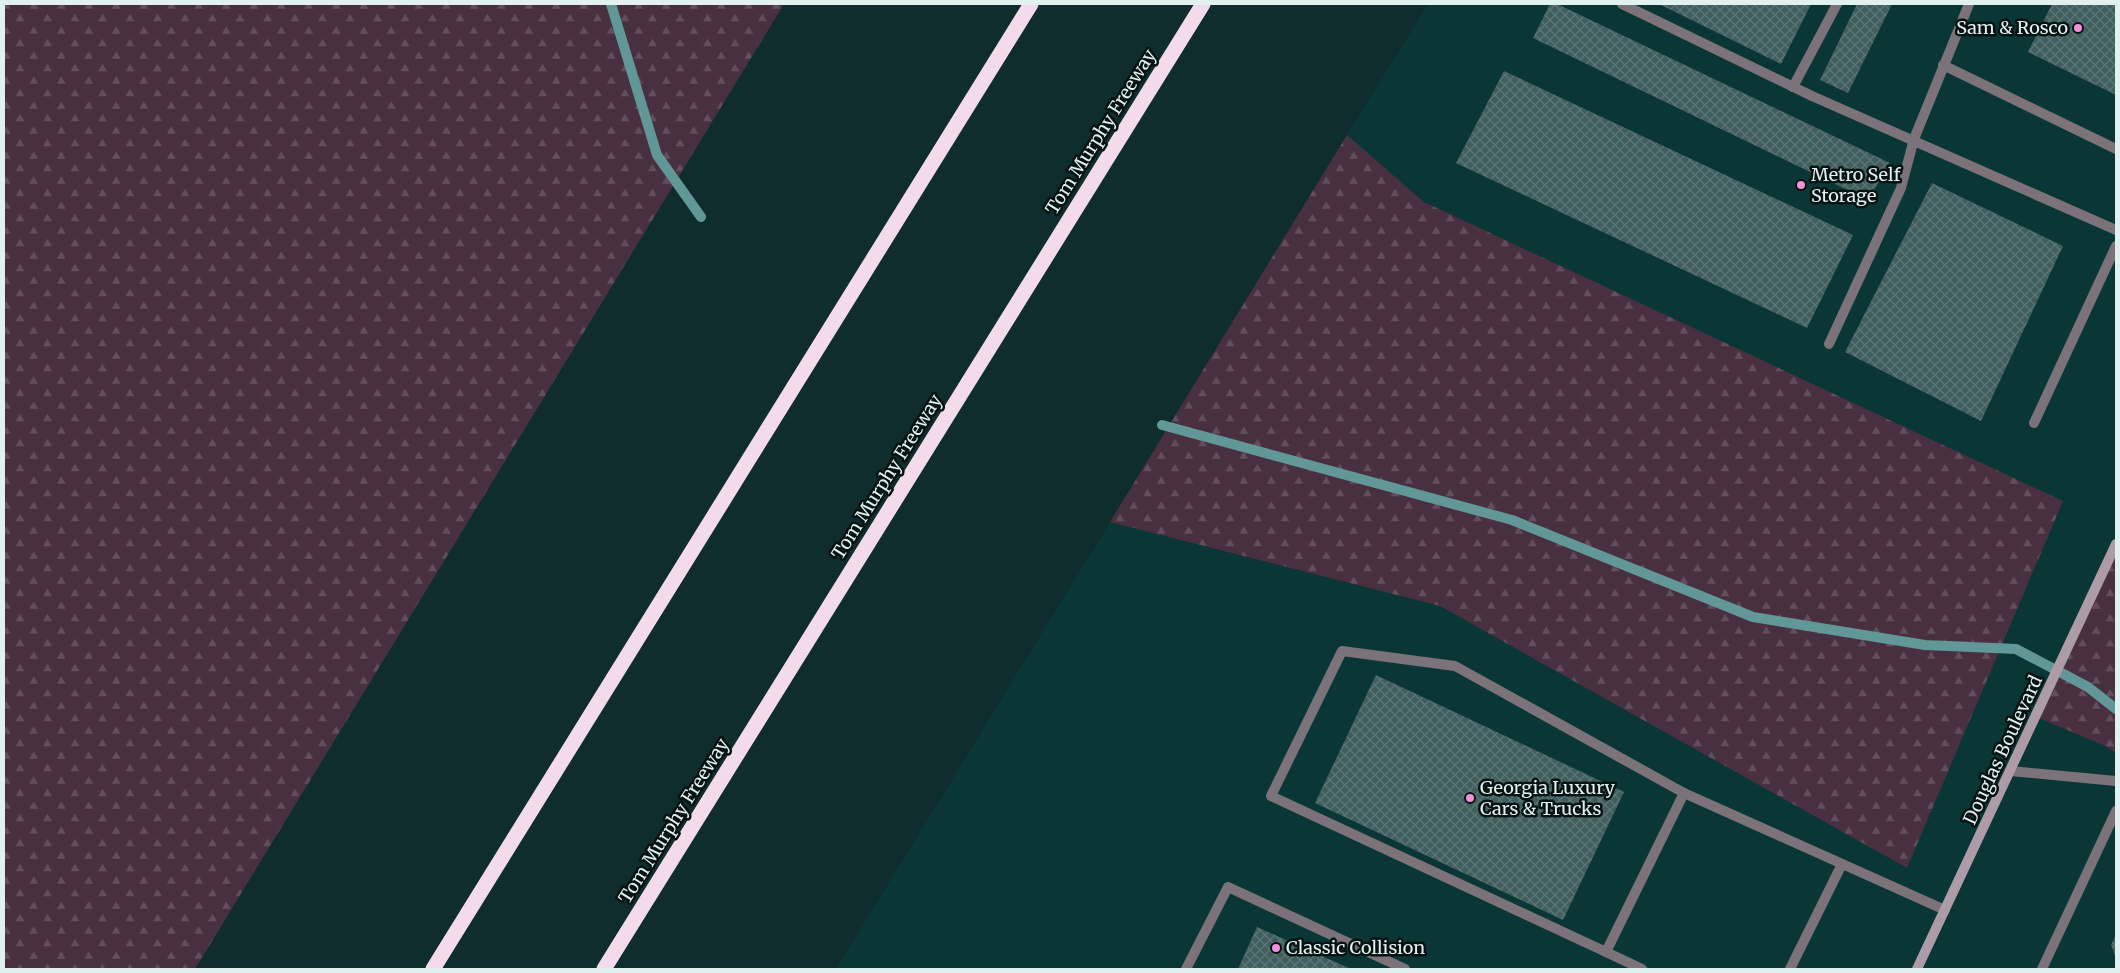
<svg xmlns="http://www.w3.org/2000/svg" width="2120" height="973" font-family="Merriweather,serif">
<defs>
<pattern id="forest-firs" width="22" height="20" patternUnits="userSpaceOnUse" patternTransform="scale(1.25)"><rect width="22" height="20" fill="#483040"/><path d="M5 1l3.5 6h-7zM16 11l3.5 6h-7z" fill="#624e5c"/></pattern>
<pattern id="building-cross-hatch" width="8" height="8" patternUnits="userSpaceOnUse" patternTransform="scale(1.25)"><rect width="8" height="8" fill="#405e5d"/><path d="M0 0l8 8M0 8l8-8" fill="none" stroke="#5b7675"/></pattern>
</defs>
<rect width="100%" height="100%" fill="#0f2d2d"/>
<path fill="#0a3635" d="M1428,4h688v540l-13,201 13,8v216h-1280l274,-447 330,84 467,262 -483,-666 -77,-67z"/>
<g fill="url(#forest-firs)">
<path d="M4,4h780l-589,965h-191z"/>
<path d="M1347,135l77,67 639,299 -156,367 -467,-262 -330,-84z"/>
<path d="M2116,544v209l-13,-8 -67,-28z"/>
</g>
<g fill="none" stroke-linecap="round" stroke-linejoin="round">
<g stroke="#619796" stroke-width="10">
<path d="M611,4l46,151 44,62"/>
<path d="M1162,425l350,95 241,97 172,28 91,4 72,38 28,22"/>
</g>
</g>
<g fill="url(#building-cross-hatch)">
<path d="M1550,4h7l333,159 -22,37 -335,-162z"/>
<path d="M1659,4h152l-30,60z"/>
<path d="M1857,4h35l-44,89 -28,-13z"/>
<path d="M2052,4h64v91l-88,-43z"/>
<path d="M1504,71l349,164 -46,93 -351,-165z"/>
<path d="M1932,183l131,63 -82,175 -136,-69z"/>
<path d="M1376,675l248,117 -61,128 -248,-117z"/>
<path d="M1257,927l94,42h-113z"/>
<path d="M2116,935v23l-5,-13z"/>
</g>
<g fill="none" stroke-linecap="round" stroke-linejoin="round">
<g stroke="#7c7279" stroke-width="10">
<path d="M1622,4l190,92 304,134"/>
<path d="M1943,65l173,84"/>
<path d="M1793,87l44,-83"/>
<path d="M1829,344l72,-156 13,-49 55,-135"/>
<path d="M2034,423l82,-177"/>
<path d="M2011,771l105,10"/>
<path d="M1606,952l-335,-156 71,-145 113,15 229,127"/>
<path d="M1186,969l42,-82 177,82"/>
<path d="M1642,969l-36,-17 78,-159 261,117"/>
<path d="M1790,969l52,-105"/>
<path d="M2042,969l74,-158"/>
</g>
<path stroke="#ad9ca7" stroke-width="10" d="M1917,969l199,-425"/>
<g stroke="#f4dbeb" stroke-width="15">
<path d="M433,969l598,-965"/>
<path d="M604,969l599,-965"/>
</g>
</g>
<g fill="#f391d6" stroke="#071313" stroke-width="2">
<circle cx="2078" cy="28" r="5"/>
<circle cx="1801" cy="185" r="5"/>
<circle cx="1470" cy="798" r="5"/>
<circle cx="1276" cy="948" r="5"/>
</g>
<g text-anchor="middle" stroke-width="5" stroke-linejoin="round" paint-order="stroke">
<g font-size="18" fill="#e0f1f0" stroke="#071313" text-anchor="start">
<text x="2068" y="34" text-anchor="end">Sam &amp; Rosco</text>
<text x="1811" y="181">Metro Self<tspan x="1811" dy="21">Storage</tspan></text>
<text x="1480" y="794">Georgia Luxury<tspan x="1480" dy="21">Cars &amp; Trucks</tspan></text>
<text x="1286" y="954">Classic Collision</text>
</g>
<g font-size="18" fill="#e0f1f0" stroke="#071313">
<text transform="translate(1101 132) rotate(-58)" y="6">Tom Murphy Freeway</text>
<text transform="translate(887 477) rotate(-58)" y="6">Tom Murphy Freeway</text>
<text transform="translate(2003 750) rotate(-65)" y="6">Douglas Boulevard</text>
<text transform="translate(674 821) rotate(-58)" y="6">Tom Murphy Freeway</text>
</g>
</g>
<rect width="2120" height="973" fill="none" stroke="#e0f1f0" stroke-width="10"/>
</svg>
